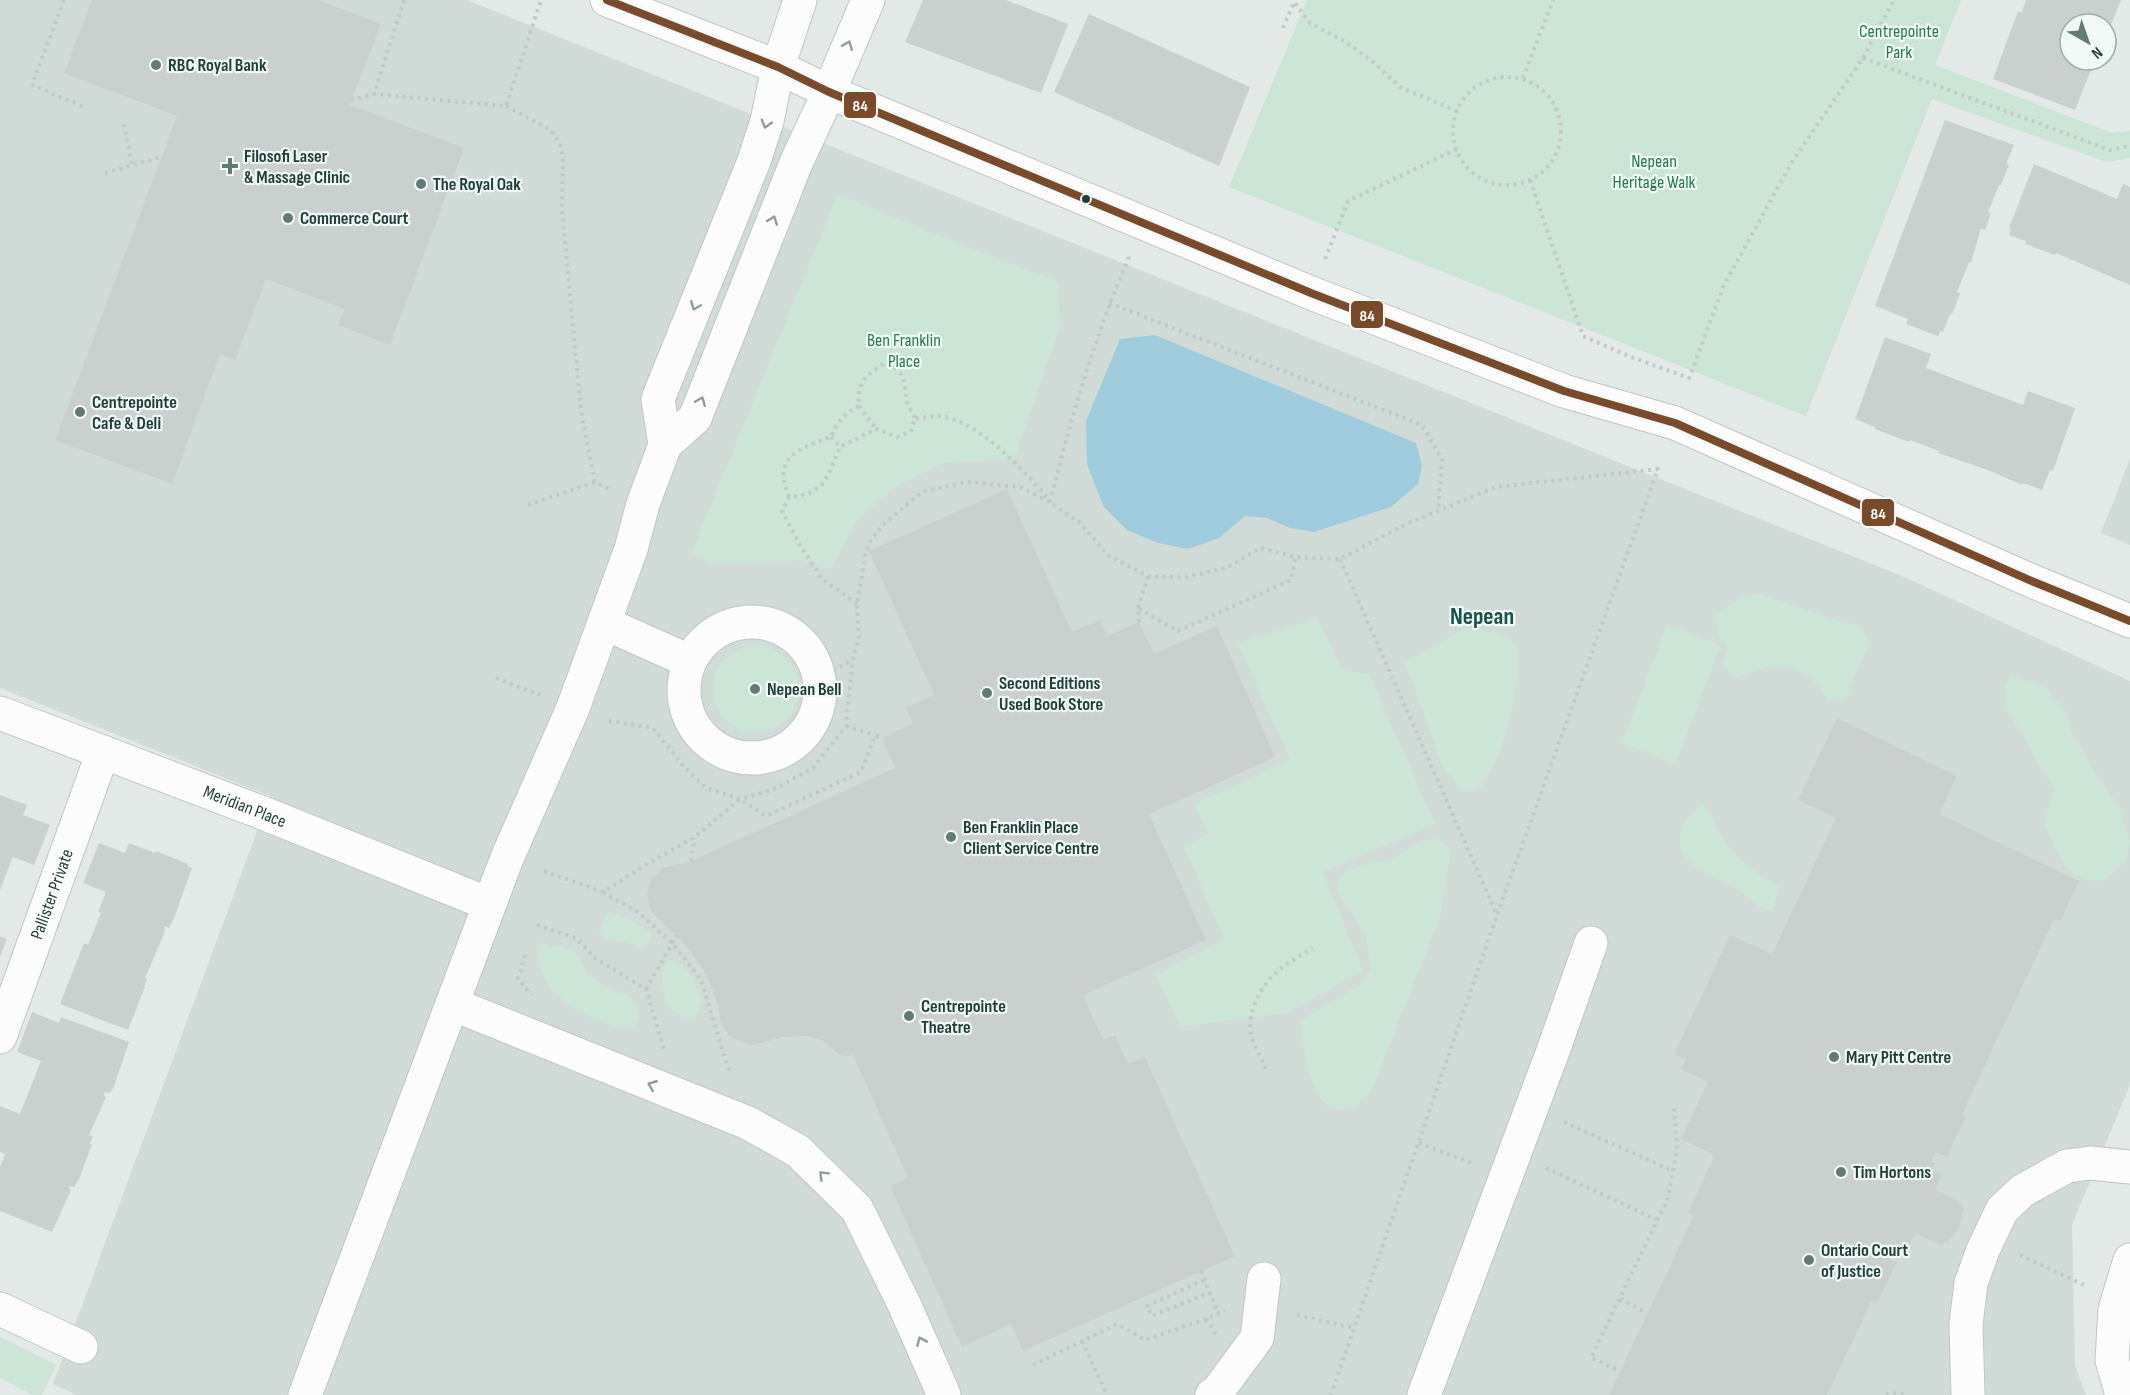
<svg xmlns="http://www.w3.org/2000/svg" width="2130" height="1395" font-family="'Sofia Sans Condensed',sans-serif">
<rect width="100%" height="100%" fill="#e3e9e7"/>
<g fill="#d0dbd8">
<path d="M0,0h467l1435,576 228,105v404l-58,140 3,140 11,30h-2009l-24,-11 217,-588 -270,-108z"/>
<path d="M2130,459v86l-29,-12z"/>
</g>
<g fill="#cae4d5">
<path d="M1307,0h654l-26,65 177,68 18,-2v27l-23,4 -175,-63 -126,317 -577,-229z"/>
<path d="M838,194l109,45 112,43 1,45 -46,132 -72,4 -42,21 -41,34 -28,51 -29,-9 -85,4 -26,-10z"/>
<path d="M1761,594l67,24 35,9 6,17 -23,53 -18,4c-11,-23 -32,-39 -59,-34 -11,2 -22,7 -32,10l-15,-11 6,-17 -10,-15 -3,-19 29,-19z"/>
<path d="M1317,618l25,52 27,4 66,150 -112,48 40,99 -76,42 -107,14 -24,-52 68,-36 -40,-92 24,-13 -13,-30 95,-44 -52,-116z"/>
<path d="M1667,625l54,20 -46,119 -53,-21z"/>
<path d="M1466,628l35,6 15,11c4,35 -4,77 -18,110 -5,11 -12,22 -18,33l-17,5 -21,-29 -37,-102z"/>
<circle cx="756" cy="689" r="43"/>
<path d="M2010,675l33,10 24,28 4,18 18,32 30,44 11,35 -4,18 -21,20c-6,0 -14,1 -19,-1 -24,-7 -33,-35 -42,-55l10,-35 -47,-80 -3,-17z"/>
<path d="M1702,803c10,9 11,22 18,32 18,26 34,36 59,52l-7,24c-16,-3 -25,-16 -39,-25 -10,-6 -23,-8 -33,-16 -32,-23 -22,-44 2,-67z"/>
<path d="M1436,838l15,10 -11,69 -70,177c-5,3 -10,9 -15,12 -46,20 -50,-57 -55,-85l61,-37 9,-14 -4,-35 -29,-44 4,-17 31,-13 18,-1 29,-18z"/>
<path d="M608,911l23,10 20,12 -2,9 -9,6 -12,-5 -24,-4 -5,-7z"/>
<path d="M541,943l9,3 13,1 17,9 8,19 20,13 22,8 6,8 2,16 -7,9c-40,-6 -103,-36 -90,-86z"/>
<path d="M669,960c22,6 25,21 33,41l-8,18c-33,-6 -30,-22 -32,-51z"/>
<path d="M0,1337l56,28 -14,30h-9l-33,-17z"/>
</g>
<path fill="#9fccdc" d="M1155,335l261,108 6,23 -4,18 -27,23 -77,25 -24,-4 -23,-10 -22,-2 -26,22 -31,11 -30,-6 -31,-13 -24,-24 -16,-42 -1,-43 34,-82z"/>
<g fill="#cad0ce">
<path d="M92,0h226l63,24 -31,81 114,43 -74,197 -52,-20 7,-16 -79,-30 -31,81 -15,-6 -48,130 -117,-44 122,-324 -113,-43z"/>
<path d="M923,0h83l62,24 -27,69 -136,-51z"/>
<path d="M2026,0h95l-15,37v-13h-36v36h25l-20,50 -82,-31 25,-68 4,1z"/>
<path d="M1089,14l161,73 -31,79 -165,-74z"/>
<path d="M1945,120l69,25 -8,19 3,1 -8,20h-2l-11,27 3,1 -6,17 -4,-2 -10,35 -2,-1 -12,30 3,2 -8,20h-2l-7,18 -2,-1 -3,5 -32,-12 2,-5 -33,-13z"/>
<path d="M2034,164l83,35 6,-15 7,3v98l-74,-32 -1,2 -30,-11 1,-3 -17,-6 2,-6 -2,-1z"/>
<path d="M1885,337l46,17 -5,14 97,37 5,-14 47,17 -22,63 -3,-1 -8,20 -19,-7 -1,2 -34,-15 -50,-17 1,-2 -29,-11 -1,2 -34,-13v-2l-20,-8z"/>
<path d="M1007,489l65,143 28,-12 7,16 32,-14 15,32 63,-28 58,131 -126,57 57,126 -123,55 20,45 12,-5 13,29 17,-7 90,199 -212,95 -12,-27 -49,23 -72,-161 18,-8 -55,-123 -7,1 -7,-2 -17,-14 -14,-4 -24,1 -32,8 -18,-6 -6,-5 -7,-11 -2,-13 -6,-21 -12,-23 -19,-25 -32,-31 -3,-17 4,-14 12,-11 28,-7 204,-93 -13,-30 31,-15 -7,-16 28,-12 -65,-144z"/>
<path d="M1837,718l120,58 -18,38 140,67 -19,40 -6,-2 -92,195 4,2 -19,41 -11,-5 -5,10 4,2 -3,6 10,5 -7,15 27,13 -2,3 4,1 -5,22 -12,14 -3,-1 -2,4 -27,-13 -8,17 -9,-5 -3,5 -5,-3 -4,10 11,5 -20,41 -5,-3 -45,95h-218l85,-180 -6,-2 27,-58 -34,-16 27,-57 -27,-13 5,-10 -12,-5 56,-119 42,19 64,-136 -38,-18z"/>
<path d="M0,795l27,10 -4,10 27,10 -16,40 -21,-8 -13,33z"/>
<path d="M99,843l26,10 4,-10 26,10 1,-2 32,13 -1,2 5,2 -18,50 -5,10 -4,-2 -1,8 -19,44 2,1 -3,8h1l-17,43 -68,-26 24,-61 4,2 13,-32 -3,-1 8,-20 -23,-9z"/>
<path d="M0,936l7,3 -7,18z"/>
<path d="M32,1012l27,11 2,-6 68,25 -15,44 -4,7 -5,-1 -1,4 2,1 -17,38 4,1 -3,8h2l-13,35 -5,8 -4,-1 -1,3 2,1 -19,42 -52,-21v-44l5,-13 -5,-2v-46l20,8 19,-48 2,-5 -24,-9z"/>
</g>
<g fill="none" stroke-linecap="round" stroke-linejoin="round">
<g stroke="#c0c6c4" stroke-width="35">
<g id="minor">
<path d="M607,0l171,67 51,25 482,201 253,98 111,32 359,159 96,39"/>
<path d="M665,445l-7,-46 96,-238 13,-40 11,-54 22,-67"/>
<circle cx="752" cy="690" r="68"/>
<path d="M604,623l85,38"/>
<path id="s1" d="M0,713l263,100 226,91"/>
<path d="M452,1004l296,119 50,28 59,58 47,95 40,91"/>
<path id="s2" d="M0,1037l103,-285"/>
<path d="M0,1309l81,38"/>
<path d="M305,1395l202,-537 66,-150 58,-159 12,-45 22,-59 30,-27 101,-255 33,-71 39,-92"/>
<path d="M1212,1395l5,-3 40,-54 7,-59"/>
<path d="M1424,1395l129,-344 38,-108"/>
<path d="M1968,1395l-2,-71 5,-41 12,-33 19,-40 20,-19 45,-25 23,-3 40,4"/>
<path d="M2122,1395l-10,-35 3,-51 15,-49"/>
</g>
</g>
<g stroke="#c0cac7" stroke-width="4" stroke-dasharray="3 4.5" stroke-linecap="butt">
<path d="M64,0l-32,85 52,22"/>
<path d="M404,0l-30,94 132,12 35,-106"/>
<path d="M1283,28l11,-26 16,21 36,19 27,20 27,25 57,24"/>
<path d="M1863,58l247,92 20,-4"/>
<circle cx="1507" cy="131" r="54"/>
<path d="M1523,78l30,-78"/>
<path d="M351,100l23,-6"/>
<path d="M506,106l45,24 9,15 3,13 -1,51 19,203 14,70 16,8"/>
<path d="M124,124l8,41"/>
<path d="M105,173l56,-16"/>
<path d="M1530,180l53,156 48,21 58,21 35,-93 68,-123 71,-104 31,-58"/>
<path d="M1325,259l23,-58 109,-52"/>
<path d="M1109,303l313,122 20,34 -4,52"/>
<path d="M859,406l17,23"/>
<path d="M831,437l9,10"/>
<path d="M789,497c-17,-40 9,-48 42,-60 6,-15 14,-24 28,-31 -2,-24 7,-31 26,-43 22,9 18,18 22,38 1,6 6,12 8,17"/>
<path d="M1050,502c21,-84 45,-167 80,-247"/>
<path d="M528,505l67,-23"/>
<path d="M1340,559l157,356"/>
<path d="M857,604l-35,-25 -22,-34 -18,-34 7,-14c37,-3 38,-20 51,-50l36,-18 21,8 14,-6 4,-13c8,0 16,-2 24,-2 39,4 85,54 109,83"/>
<path d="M1138,608l10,-32"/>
<path d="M1139,622l-1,-14 40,23 113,-51 5,-23"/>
<path d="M496,678l44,17"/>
<path d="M820,678l32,-18"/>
<path d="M609,721l44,7 32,40 21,20 34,11 32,-9 41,-22 33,-42 7,-67 6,-20 -2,-35 9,-53 5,-11 14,-17 37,-31 44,-10 54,5 30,15 30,21 29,33 39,20 39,1 41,-10 32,-19 36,9 44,2 66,-35 90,-37 162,-18 -161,446 -166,480"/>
<path d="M846,726l29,9"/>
<path d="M691,861l4,-23"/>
<path d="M544,871l59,21 42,-27 50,-28 45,-38 26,17 95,-44 14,-37 7,3"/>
<path d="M603,892l36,21 34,31 28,36 29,94"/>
<path d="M537,925l39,13 19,20 51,31 18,60"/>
<path d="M525,955l-7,24 14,16"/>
<path d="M646,989l31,-54"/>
<path d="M1266,1069c-5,-12 -12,-23 -15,-35 -2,-10 0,-19 3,-28 12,-32 31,-41 59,-58"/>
<path d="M1564,1122l109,49"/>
<path d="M1419,1143l55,21"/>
<path d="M1546,1168l111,52"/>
<path d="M2020,1255l64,30"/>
<path d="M1201,1271l17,42"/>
<path d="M1204,1280l-57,26 5,10 57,-23"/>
<path d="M1620,1299l25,13"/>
<path d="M1297,1315l57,13"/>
<path d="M1206,1319l11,16"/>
<path d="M1082,1341l25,54"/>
<path d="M1033,1365l84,-41 28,16 61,-21 19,-9"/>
<path d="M1616,1369l-25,-11 77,-160 9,-49 -3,-42"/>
<path d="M1886,1395l6,-2 15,2"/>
</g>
<use href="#minor" stroke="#fbfcfb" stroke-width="33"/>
<g stroke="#f1f9f6" stroke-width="12">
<path id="bus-1" d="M607,0l171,67 51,25 482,201 253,98 111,32 359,159 96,39"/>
</g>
<use href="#bus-1" stroke="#7a4b2a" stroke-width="8"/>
</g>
<defs><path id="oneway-chevron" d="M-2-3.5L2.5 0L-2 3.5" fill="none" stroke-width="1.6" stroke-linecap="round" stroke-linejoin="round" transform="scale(1.5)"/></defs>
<g stroke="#8d9d9a">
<use href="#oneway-chevron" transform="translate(848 45) rotate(-68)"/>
<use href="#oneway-chevron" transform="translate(766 124) rotate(106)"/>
<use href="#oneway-chevron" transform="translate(773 220) rotate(-69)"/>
<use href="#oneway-chevron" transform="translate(695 306) rotate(112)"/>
<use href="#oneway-chevron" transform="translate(701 401) rotate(-68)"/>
<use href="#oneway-chevron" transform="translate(652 1085) rotate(-158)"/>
<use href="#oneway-chevron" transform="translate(823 1175) rotate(-135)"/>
<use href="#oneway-chevron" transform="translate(921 1341) rotate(-114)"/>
</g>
<g fill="#647a77" stroke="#f1f9f6" stroke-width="2">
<circle cx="156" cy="65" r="6"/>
<path d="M227 157h6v6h6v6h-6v6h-6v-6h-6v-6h6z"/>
<circle cx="421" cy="184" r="6"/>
<circle cx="288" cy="218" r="6"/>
<circle cx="80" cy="412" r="6"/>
<circle cx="755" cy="689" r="6"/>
<circle cx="987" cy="693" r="6"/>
<circle cx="951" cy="837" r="6"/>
<circle cx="909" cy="1016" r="6"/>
<circle cx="1834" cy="1057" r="6"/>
<circle cx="1841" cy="1172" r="6"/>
<circle cx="1809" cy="1260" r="6"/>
</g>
<circle fill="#1f3e3a" stroke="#f1f9f6" stroke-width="2" cx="1086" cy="199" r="5"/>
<g text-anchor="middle" stroke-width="4.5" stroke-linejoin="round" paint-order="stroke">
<g font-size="18" fill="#257951" stroke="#f1f9f6">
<text x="1899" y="37">Centrepointe<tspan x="1899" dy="21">Park</tspan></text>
<text x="1654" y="167">Nepean<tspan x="1654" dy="21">Heritage Walk</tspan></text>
<text x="904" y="346">Ben Franklin<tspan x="904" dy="21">Place</tspan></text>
</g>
<g font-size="18" font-weight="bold" fill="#1f3e3a" stroke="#f1f9f6" text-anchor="start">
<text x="168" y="71">RBC Royal Bank</text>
<text x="244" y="162">Filosofi Laser<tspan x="244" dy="21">&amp; Massage Clinic</tspan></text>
<text x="433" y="190">The Royal Oak</text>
<text x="300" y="224">Commerce Court</text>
<text x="92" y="408">Centrepointe<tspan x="92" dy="21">Cafe &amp; Deli</tspan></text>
<text x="999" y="689">Second Editions<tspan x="999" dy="21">Used Book Store</tspan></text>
<text x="767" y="695">Nepean Bell</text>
<text x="963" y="833">Ben Franklin Place<tspan x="963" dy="21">Client Service Centre</tspan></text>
<text x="921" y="1012">Centrepointe<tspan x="921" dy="21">Theatre</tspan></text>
<text x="1846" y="1063">Mary Pitt Centre</text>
<text x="1853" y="1178">Tim Hortons</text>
<text x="1821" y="1256">Ontario Court<tspan x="1821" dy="21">of Justice</tspan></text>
</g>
<g font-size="18" fill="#1f3e3a" stroke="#f1f9f6">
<text dy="6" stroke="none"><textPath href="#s1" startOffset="262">Meridian Place</textPath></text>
<text dy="6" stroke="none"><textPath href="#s2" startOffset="152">Pallister Private</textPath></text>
</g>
<g font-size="24" font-weight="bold" fill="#19524c" stroke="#f1f9f6">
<text x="1482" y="624">Nepean</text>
</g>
</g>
<g stroke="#f1f9f6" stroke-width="2">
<rect x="843" y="91" width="34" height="28" rx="6" fill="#7a4b2a"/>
<rect x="1350" y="300" width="34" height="29" rx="6" fill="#7a4b2a"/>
<rect x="1861" y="498" width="34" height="29" rx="6" fill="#7a4b2a"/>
</g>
<g font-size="16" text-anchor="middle" font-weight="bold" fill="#fff">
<text x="860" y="111">84</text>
<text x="1367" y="321">84</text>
<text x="1878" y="519">84</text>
</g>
<g transform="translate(2088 42) rotate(140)"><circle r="28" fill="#f1f9f6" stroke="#9daeab" stroke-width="1.5"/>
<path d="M0-4.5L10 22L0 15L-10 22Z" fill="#647a77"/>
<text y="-9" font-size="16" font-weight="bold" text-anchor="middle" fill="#1f3e3a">N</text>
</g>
</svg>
